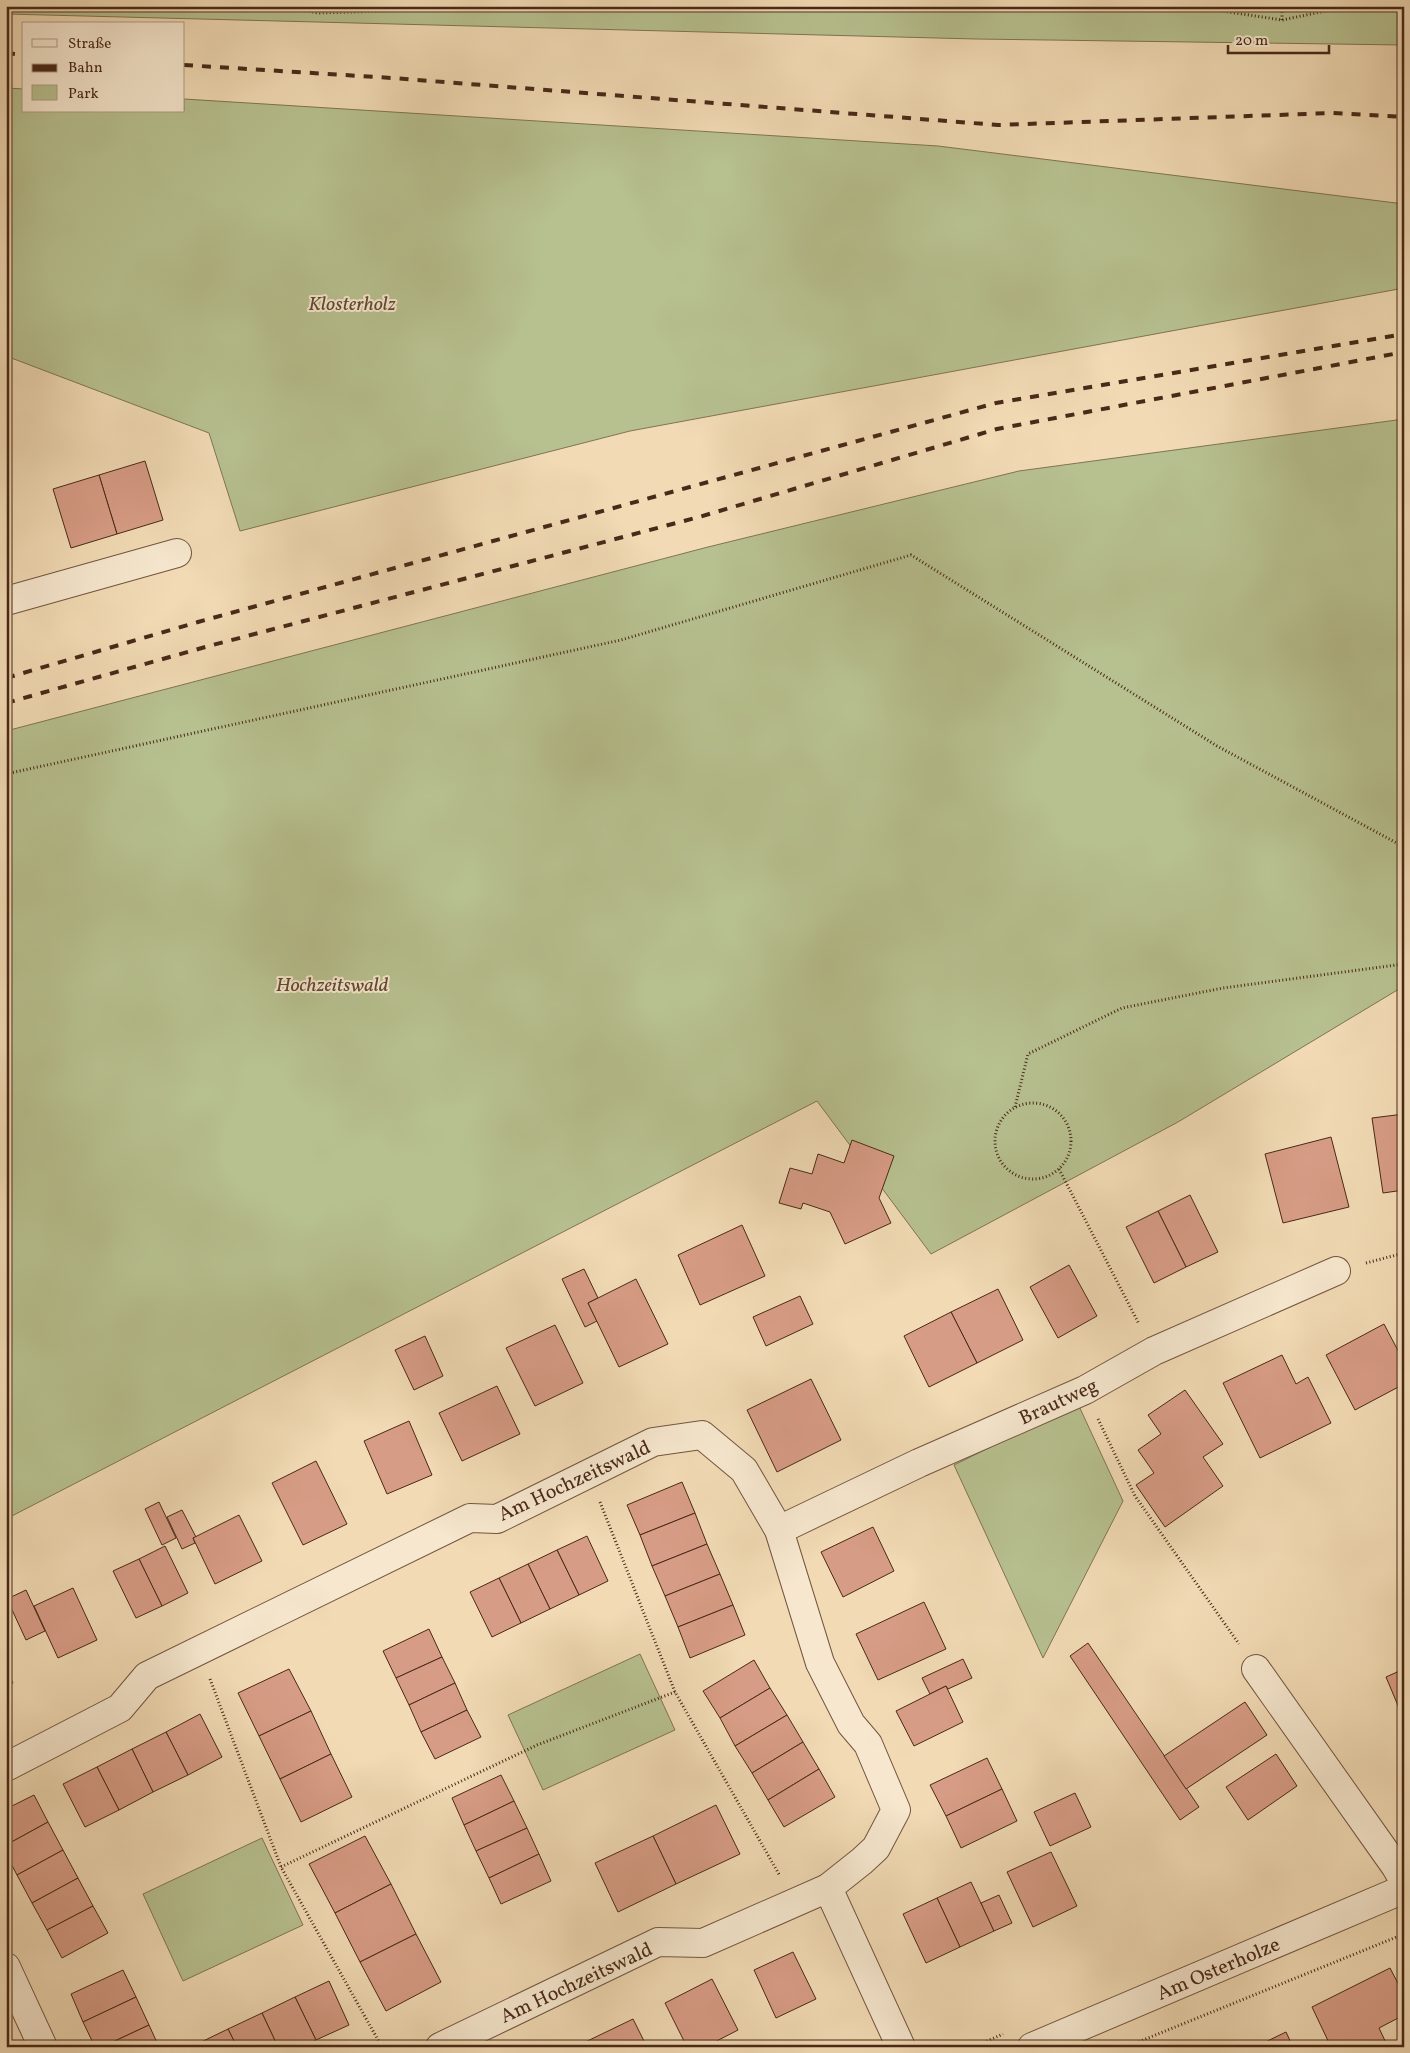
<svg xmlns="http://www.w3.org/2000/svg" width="1410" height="2053" font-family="Vollkorn,serif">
<rect width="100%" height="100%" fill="#f1dab4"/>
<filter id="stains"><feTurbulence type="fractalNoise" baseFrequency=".004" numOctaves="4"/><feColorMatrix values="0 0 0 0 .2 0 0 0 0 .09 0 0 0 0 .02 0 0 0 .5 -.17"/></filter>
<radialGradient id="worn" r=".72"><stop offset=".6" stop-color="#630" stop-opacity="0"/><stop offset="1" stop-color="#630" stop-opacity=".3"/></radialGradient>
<g fill="#b7c08f" stroke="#807454">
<path d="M6,6h1398v39l-428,-6 -970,-25z"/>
<path d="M6,88l18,1v22h160v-12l754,47 466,58v84l-774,143 -390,100 -31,-98 -203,-77z"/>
<path d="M1404,419v567l-226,136 -247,132 -114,-153 -811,418v-788l702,-184 311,-76z"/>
<path d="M1078,1404l45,97 -80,157 -89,-193z"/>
<path d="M640,1654l35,76 -132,60 -35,-75z"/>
<path d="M262,1838l41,87 -120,56 -40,-87z"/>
</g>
<g fill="#d79c85" stroke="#492918">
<path d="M145,461l18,59 -46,14 -18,-59z"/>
<path d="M99,475l18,59 -46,14 -18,-59z"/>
<path d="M1404,1114v76l-21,3 -11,-75z"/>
<path d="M1331,1137l18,70 -66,16 -18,-69z"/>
<path d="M852,1140l42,16 -15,42 12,25 -46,21 -15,-32 -27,-9 -2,6 -22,-6 11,-35 22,6 6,-20 26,9z"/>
<path d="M1190,1195l28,57 -32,15 -28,-56z"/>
<path d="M1158,1211l28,56 -32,16 -28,-56z"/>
<path d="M742,1225l23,51 -65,29 -22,-50z"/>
<path d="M1069,1265l28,51 -39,22 -28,-51z"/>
<path d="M584,1269l14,29 -10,5 9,18 -12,6 -23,-48z"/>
<path d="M636,1279l32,65 -49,23 -31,-64z"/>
<path d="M998,1289l25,51 -46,23 -26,-51z"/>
<path d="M800,1296l13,28 -47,22 -13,-29z"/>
<path d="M951,1312l26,51 -48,24 -25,-51z"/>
<path d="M1384,1324l20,38v22l-49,26 -29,-55z"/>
<path d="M555,1325l28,58 -48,23 -29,-58z"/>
<path d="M425,1336l18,40 -29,14 -19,-40z"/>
<path d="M1282,1355l14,29 12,-7 23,46 -71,35 -37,-75z"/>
<path d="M811,1379l30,61 -64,32 -30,-62z"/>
<path d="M497,1386l23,48 -58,27 -23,-48z"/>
<path d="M1185,1390l38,54 -20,13 20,29 -58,41 -29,-42 18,-12 -16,-23 23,-16 -13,-19z"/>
<path d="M409,1421l23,54 -45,19 -23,-53z"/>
<path d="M316,1461l31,63 -44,21 -31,-62z"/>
<path d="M682,1482l13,31 -55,22 -13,-30z"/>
<path d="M159,1502l17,36 -14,7 -17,-36z"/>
<path d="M182,1510l14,27 -3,1 2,5 -13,6 -15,-32z"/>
<path d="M695,1513l12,31 -55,22 -12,-31z"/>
<path d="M239,1515l23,46 -47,23 -22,-46z"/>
<path d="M873,1527l21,44 -51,26 -22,-45z"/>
<path d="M587,1536l21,45 -29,14 -22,-45z"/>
<path d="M707,1544l13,30 -55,22 -13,-30z"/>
<path d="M165,1546l23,47 -26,13 -23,-47z"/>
<path d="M557,1550l22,45 -29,14 -22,-45z"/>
<path d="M139,1559l23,47 -26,12 -23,-47z"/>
<path d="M528,1564l22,45 -29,14 -22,-45z"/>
<path d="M720,1574l13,31 -55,22 -13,-31z"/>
<path d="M499,1578l22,45 -29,14 -22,-45z"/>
<path d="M73,1588l24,52 -39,18 -24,-52z"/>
<path d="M26,1590l19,41 -19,9 -19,-41z"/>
<path d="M924,1602l22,47 -68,31 -22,-46z"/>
<path d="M733,1605l12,30 -55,23 -12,-31z"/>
<path d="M429,1629l13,28 -46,21 -13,-27z"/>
<path d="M1088,1643l111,164 -19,13 -110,-164z"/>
<path d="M442,1657l13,26 -46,22 -13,-27z"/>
<path d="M963,1659l9,19 -24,11 -2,-3 -16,8 -8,-16z"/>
<path d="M754,1660l16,28 -50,30 -17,-27z"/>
<path d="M6,1668l7,15 -7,3z"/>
<path d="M289,1669l22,42 -52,25 -21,-43z"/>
<path d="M1404,1669v51l-18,-43z"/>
<path d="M455,1683l12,27 -46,22 -12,-27z"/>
<path d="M946,1686l17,36 -49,24 -18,-35z"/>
<path d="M770,1688l17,27 -52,31 -15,-28z"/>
<path d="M1245,1702l22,33 -81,54 -22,-33z"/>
<path d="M467,1710l14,27 -46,22 -14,-27z"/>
<path d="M311,1711l20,43 -51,25 -21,-43z"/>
<path d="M200,1714l22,43 -34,18 -22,-43z"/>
<path d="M787,1715l16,27 -51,31 -17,-27z"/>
<path d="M166,1732l22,43 -35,17 -21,-43z"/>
<path d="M803,1742l16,27 -51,31 -16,-27z"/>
<path d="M132,1749l21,43 -34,18 -22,-43z"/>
<path d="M331,1754l21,43 -51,25 -21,-43z"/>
<path d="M1276,1754l21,32 -49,34 -22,-33z"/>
<path d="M987,1758l15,31 -56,27 -16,-31z"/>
<path d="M97,1767l22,43 -34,17 -22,-43z"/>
<path d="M819,1769l16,28 -51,30 -16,-27z"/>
<path d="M501,1775l13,26 -50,24 -12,-27z"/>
<path d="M1002,1789l15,32 -56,27 -15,-32z"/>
<path d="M1075,1793l16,34 -41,19 -16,-34z"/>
<path d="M34,1795l14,27 -42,23v-36z"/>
<path d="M514,1801l13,27 -51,23 -12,-26z"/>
<path d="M716,1805l24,49 -64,30 -23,-48z"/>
<path d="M48,1822l15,28 -46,25 -11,-21v-9z"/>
<path d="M527,1828l12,26 -50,24 -13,-27z"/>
<path d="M365,1836l26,48 -56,29 -26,-49z"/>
<path d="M653,1836l23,48 -58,28 -23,-49z"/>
<path d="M63,1850l15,28 -46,25 -15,-28z"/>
<path d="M1051,1852l26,54 -44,21 -26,-55z"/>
<path d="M539,1854l12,27 -50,23 -12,-26z"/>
<path d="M78,1878l15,28 -46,24 -15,-27z"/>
<path d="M971,1882l23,49 -34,16 -23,-49z"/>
<path d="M391,1884l25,50 -56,28 -25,-49z"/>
<path d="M999,1895l13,28 -18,8 -13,-28z"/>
<path d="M937,1898l23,49 -34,16 -23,-49z"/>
<path d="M93,1906l15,27 -46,25 -15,-28z"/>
<path d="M416,1934l25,48 -55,29 -26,-49z"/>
<path d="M793,1952l23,47 -40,19 -22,-48z"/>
<path d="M1390,1968l14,27v20l-25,13 9,19h-57l-19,-40z"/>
<path d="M123,1970l13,27 -53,25 -12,-28z"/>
<path d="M712,1979l26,51 -33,17h-18l-22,-44z"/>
<path d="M329,1981l20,44 -33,15 -21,-43z"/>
<path d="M136,1997l13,28 -47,22h-7l-12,-25z"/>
<path d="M295,1997l21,43 -13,7h-25l-16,-34z"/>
<path d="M262,2013l16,34h-41l-9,-18z"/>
<path d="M633,2019l14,28h-70v-1z"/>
<path d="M149,2025l10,22h-57z"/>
<path d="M228,2029l9,18h-41l-1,-2z"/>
<path d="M1286,2032l7,15h-38z"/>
</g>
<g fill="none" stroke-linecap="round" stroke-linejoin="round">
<g stroke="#73553f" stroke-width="30">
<g id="minor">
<path d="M6,601l171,-48"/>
<path d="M779,1530l140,-67 166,-73 69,-39 182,-80"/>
<path d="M1256,1669l140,198 8,14"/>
<path d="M6,1767l114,-59 27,-32 323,-158 27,1 156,-77 49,-7 42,35 35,60 41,133 31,61 17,20 28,66 -20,38 -14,13 -34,27 -125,55 -45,-1 -218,105"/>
<path d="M828,1888l73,159"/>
<path d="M6,1967l37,80"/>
<path d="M1032,2047l372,-158"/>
</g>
</g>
<g stroke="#492918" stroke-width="3" stroke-dasharray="1 2.5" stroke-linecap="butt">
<path d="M285,6l33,7 228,-7"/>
<path d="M1189,6l93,14 68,-14"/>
<path d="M1282,20v-14"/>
<path d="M6,774l615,-134 290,-85 306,191 187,101"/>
<circle cx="1033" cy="1141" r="38"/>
<path d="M1015,1107l13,-53 94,-46 101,-20 181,-24"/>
<path d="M1059,1169l80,155"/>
<path d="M1366,1263l38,-10"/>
<path d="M1098,1419l37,77 104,148"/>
<path d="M600,1502l75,190 105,184"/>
<path d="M210,1679l71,188 101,180"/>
<path d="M281,1867l256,-122 138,-53"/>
<path d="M974,2047l29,-13"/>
<path d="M1126,2047l278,-113"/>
</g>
<use href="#minor" stroke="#f6e7ce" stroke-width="28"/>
<g stroke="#492918" stroke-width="4" stroke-dasharray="9 9" stroke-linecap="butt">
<path d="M6,53l18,2"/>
<path d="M184,65l208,13 606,47 334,-12 72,4"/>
<path d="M6,678l192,-56 798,-219 408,-69"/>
<path d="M6,703l203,-57 490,-129 298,-88 407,-77"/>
</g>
</g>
<g text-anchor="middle" stroke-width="4" stroke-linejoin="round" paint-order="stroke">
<g font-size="20" font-style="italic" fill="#5f4730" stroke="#f6e7ce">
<text x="352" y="310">Klosterholz</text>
<text x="332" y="991">Hochzeitswald</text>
</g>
<g font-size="20" fill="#492918" stroke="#f6e7ce">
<text transform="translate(1058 1401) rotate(-25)" y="7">Brautweg</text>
<text transform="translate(574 1480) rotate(-25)" y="7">Am Hochzeitswald</text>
<text transform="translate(1218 1968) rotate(-23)" y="7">Am Osterholze</text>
<text transform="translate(576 1982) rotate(-25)" y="7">Am Hochzeitswald</text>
</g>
</g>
<rect width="1410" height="2053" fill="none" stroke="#f1dab4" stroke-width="25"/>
<rect x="8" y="8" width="1395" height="2038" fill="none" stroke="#492918" stroke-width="2.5"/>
<rect x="12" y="12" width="1385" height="2028" fill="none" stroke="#492918"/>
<rect x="22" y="22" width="162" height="90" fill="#f6e7ce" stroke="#b19b85"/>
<rect x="32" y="39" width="25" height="8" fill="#f6e7ce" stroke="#b19b85"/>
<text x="68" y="48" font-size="15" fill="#492918">Straße</text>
<rect x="32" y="64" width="25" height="8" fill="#492918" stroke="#b19b85"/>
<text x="68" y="72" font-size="15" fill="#492918">Bahn</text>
<rect x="32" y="85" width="25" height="15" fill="#b7c08f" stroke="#b19b85"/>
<text x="68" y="98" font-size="15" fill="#492918">Park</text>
<path d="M1228 45v8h101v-8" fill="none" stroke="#492918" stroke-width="2.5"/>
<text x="1235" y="45" font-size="15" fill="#492918" stroke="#f6e7ce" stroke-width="4" paint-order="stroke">20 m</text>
<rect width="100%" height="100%" filter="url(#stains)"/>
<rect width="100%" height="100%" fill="url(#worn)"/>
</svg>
